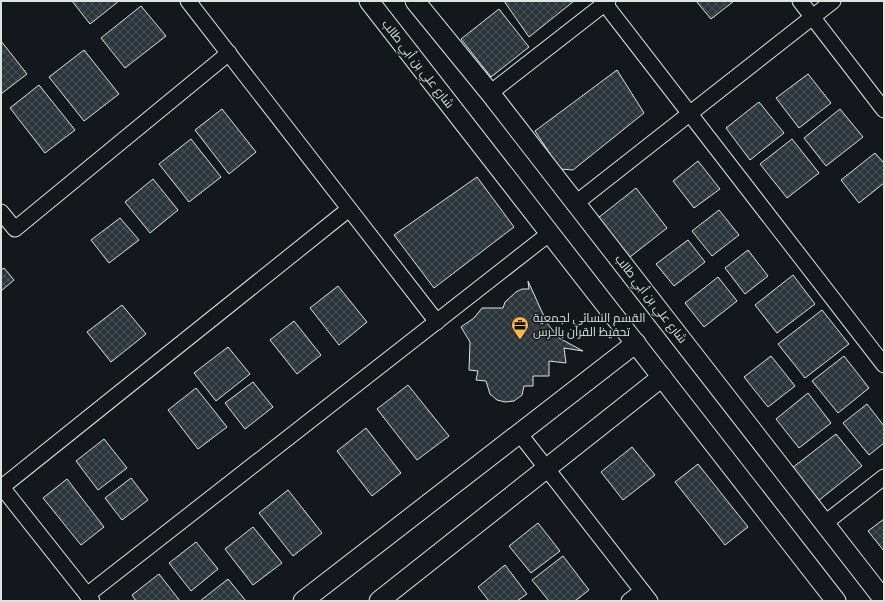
<svg xmlns="http://www.w3.org/2000/svg" width="885" height="602" font-family="'Fira Sans Condensed',Cairo,sans-serif">
<defs>
<pattern id="building-cross-hatch" width="8" height="8" patternUnits="userSpaceOnUse"><rect width="8" height="8" fill="#2c363c"/><path d="M0 0l8 8M0 8l8-8" fill="none" stroke="#4a5358"/></pattern>
</defs>
<rect width="100%" height="100%" fill="#14181c"/>
<g fill="url(#building-cross-hatch)" stroke="#d8e6dc">
<path d="M72,1h47l-29,23z"/>
<path d="M504,1h70l-45,36z"/>
<path d="M696,1h38l-23,18z"/>
<path d="M141,6l25,30 -41,32 -24,-30z"/>
<path d="M499,9l30,38 -38,30 -30,-38z"/>
<path d="M1,41l26,33 -26,20z"/>
<path d="M84,50l35,44 -35,27 -35,-44z"/>
<path d="M617,70l27,43 -71,57 -13,-1 -25,-38z"/>
<path d="M808,74l23,29 -32,25 -23,-30z"/>
<path d="M39,85l36,45 -30,23 -35,-45z"/>
<path d="M759,102l25,31 -34,27 -24,-32z"/>
<path d="M222,109l34,43 -27,22 -34,-44z"/>
<path d="M840,109l23,28 -37,29 -22,-28z"/>
<path d="M191,139l30,38 -32,25 -30,-38z"/>
<path d="M792,139l27,34 -32,25 -27,-34z"/>
<path d="M875,153l9,10v20l-25,20 -18,-23z"/>
<path d="M698,161l22,28 -26,19 -21,-27z"/>
<path d="M477,177l37,50 -80,61 -40,-53z"/>
<path d="M153,179l25,31 -28,23 -25,-31z"/>
<path d="M636,188l31,40 -37,29 -32,-39z"/>
<path d="M719,210l20,25 -27,21 -20,-25z"/>
<path d="M120,218l19,22 -30,23 -18,-23z"/>
<path d="M688,240l17,22 -31,24 -18,-22z"/>
<path d="M748,250l20,26 -23,18 -20,-26z"/>
<path d="M4,268l10,12 -13,11v-21z"/>
<path d="M793,275l22,29 -38,29 -22,-28z"/>
<path d="M718,277l19,24 -33,26 -19,-24z"/>
<path d="M528,281l19,42 12,15 24,13 -19,-3 2,15 -17,-2v15h-16v10h-9l-2,9 -8,6 -9,1 -8,-2 -7,-6 -4,-13 -10,-1 2,-9 -9,-1 1,-28 -9,-15 13,-9 8,-10h21l2,-6 11,-10 6,-3h7z"/>
<path d="M338,286l29,36 -28,23 -29,-37z"/>
<path d="M122,305l24,29 -35,28 -24,-30z"/>
<path d="M822,310l27,34 -44,34 -27,-34z"/>
<path d="M294,321l27,34 -24,19 -27,-34z"/>
<path d="M228,347l22,27 -34,27 -22,-28z"/>
<path d="M771,356l24,30 -27,21 -24,-30z"/>
<path d="M844,356l25,32 -31,25 -26,-32z"/>
<path d="M253,382l20,25 -28,22 -20,-26z"/>
<path d="M408,385l41,51 -32,24 -40,-51z"/>
<path d="M196,388l31,39 -29,22 -30,-39z"/>
<path d="M808,393l23,30 -32,25 -23,-29z"/>
<path d="M867,404l17,22v17l-15,12 -26,-32z"/>
<path d="M366,428l35,45 -29,23 -35,-45z"/>
<path d="M836,434l26,32 -44,35 -26,-33z"/>
<path d="M104,439l23,29 -29,22 -22,-29z"/>
<path d="M632,447l23,28 -32,25 -22,-28z"/>
<path d="M698,464l50,63 -23,18 -50,-63z"/>
<path d="M131,478l17,22 -26,20 -17,-22z"/>
<path d="M67,479l37,48 -23,18 -38,-47z"/>
<path d="M288,490l34,43 -29,23 -34,-43z"/>
<path d="M884,519v32l-16,-20z"/>
<path d="M538,523l22,28 -29,22 -22,-27z"/>
<path d="M253,527l29,36 -29,22 -28,-36z"/>
<path d="M196,542l22,27 -27,22 -22,-28z"/>
<path d="M563,556l26,34 -14,11h-26l-17,-21z"/>
<path d="M505,565l22,29 -10,7h-28l-11,-14z"/>
<path d="M159,574l21,27h-44l-4,-6z"/>
<path d="M228,579l18,22h-46z"/>
</g>
<g fill="none" stroke-linecap="round" stroke-linejoin="round">
<g stroke="#d8e6dc" stroke-width="17">
<g id="minor">
<path d="M188,1l249,321"/>
<path d="M800,1l84,109"/>
<path d="M605,4l279,361"/>
<path d="M490,93l118,-92"/>
<path d="M576,203l257,-202"/>
<path d="M1,212l14,17 214,-176"/>
<path d="M519,433l131,168"/>
<path d="M1,486l91,115"/>
<path d="M2,487l347,-278"/>
<path d="M825,523l59,-46"/>
<path d="M87,595l463,-362"/>
<path d="M629,601l13,-10"/>
</g>
</g>
<g stroke="#d8e6dc" stroke-width="21">
<g id="tertiary">
<path d="M369,1l467,600"/>
<path d="M415,1l75,92 394,507"/>
<path d="M303,601l333,-258"/>
<path d="M379,601l283,-224"/>
</g>
</g>
<use href="#minor" stroke="#14181c" stroke-width="15"/>
<use href="#tertiary" stroke="#14181c" stroke-width="19"/>
</g>
<defs>
<g id="office-pin" transform="scale(0.9)"><path d="M0 17L-7.5 6A9.5 9.5 0 1 1 7.5 6Z" fill="#ffb74d" stroke="#14181c"/><path d="M-6-3h4V-5.5h4V-3h4V5H-6ZM-1-4.5V-3h2v-1.5ZM-6 0V1H6V0Z" fill="#111"/></g>
</defs>
<g fill-rule="evenodd">
<use href="#office-pin" x="520" y="325"/>
</g>
<g text-anchor="middle" stroke-width="3" stroke-linejoin="round" paint-order="stroke">
<g font-size="12" fill="#d8e6dc" stroke="#14181c">
<text transform="translate(418 64) rotate(52)" y="4">شارع علي بن أبي طالب</text>
<text transform="translate(651 299) rotate(52)" y="4">شارع علي بن أبي طالب</text>
</g>
<g font-size="12" fill="#d8e6dc" stroke="#14181c" text-anchor="start">
<text x="533" y="322">القسم النسائي لجمعية<tspan x="533" dy="14">تحفيظ القرآن بالـرس</tspan></text>
</g>
</g>
<rect width="885" height="602" fill="none" stroke="#d8e6dc" stroke-width="4"/>
</svg>
